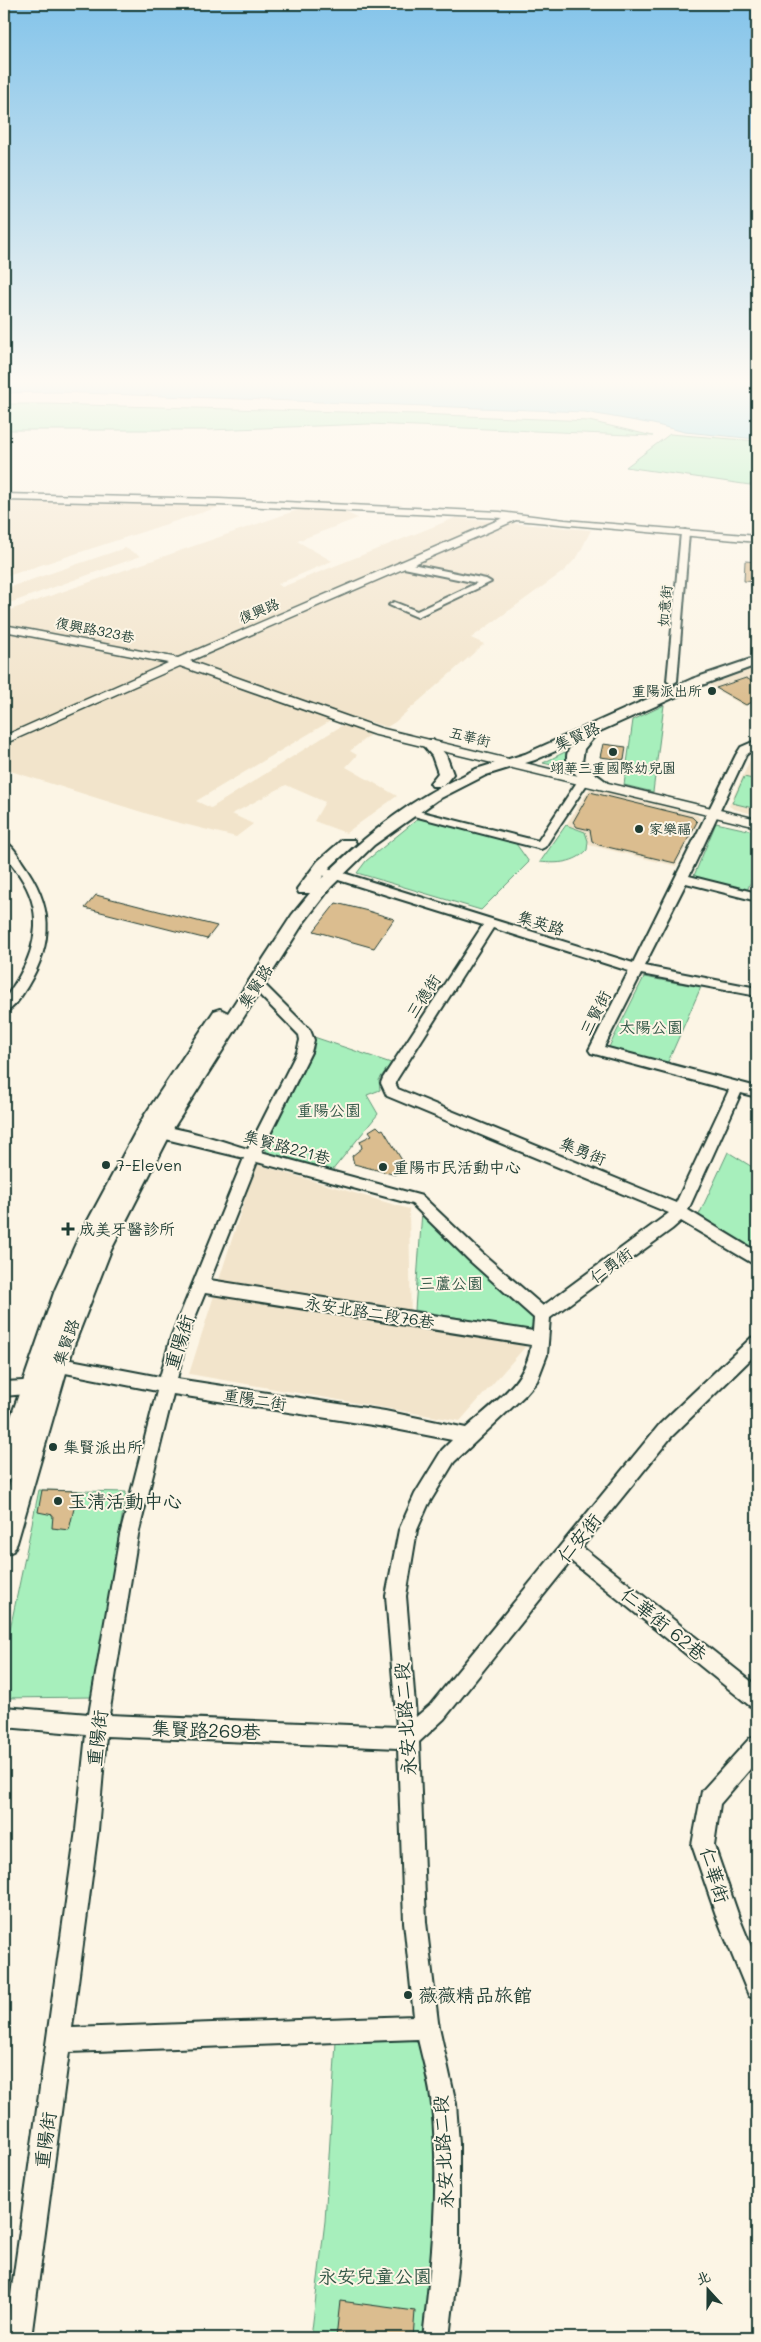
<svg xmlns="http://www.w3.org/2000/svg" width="761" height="2342" font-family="Mali,'LXGW WenKai TC',sans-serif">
<rect width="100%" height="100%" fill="#fcf5e5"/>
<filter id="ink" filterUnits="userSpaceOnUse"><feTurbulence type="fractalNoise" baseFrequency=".02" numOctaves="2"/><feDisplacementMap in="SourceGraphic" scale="10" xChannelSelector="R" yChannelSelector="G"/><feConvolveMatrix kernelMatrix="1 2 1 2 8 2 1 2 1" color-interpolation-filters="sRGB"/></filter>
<g filter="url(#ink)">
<g fill="#f2e4cb">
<path d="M4,499l111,2 110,4 -221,72z"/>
<path d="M303,508l35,1 20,9 -61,23 35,20 -54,23 4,3 173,-69 136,12 -13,26 -14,15 -93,67 13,6 -89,78 -8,5 -45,-13 -146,87 15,7 135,-85 26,10 -22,18 7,4 -11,12 51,29 -51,37 -32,-12 11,-19 -39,-17 -54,29 21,10 -17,13 -72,-18 -160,-50v-157z"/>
<path d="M125,548l16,8 -137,49v-16z"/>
<path d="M757,667v34l-13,5 -35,-21z"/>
<path d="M757,752v63l-23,-6 -5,-3 24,-52z"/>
<path d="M590,788l107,27 3,4 -24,47 -87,-21 -1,-4 -8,-12 -14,-4z"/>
<path d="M256,1164l153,45 2,118 115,19 -66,75 -271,-47z"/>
</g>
<g fill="#a7efbc" stroke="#639678">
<path d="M4,404h43l370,10 172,7 64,15 -284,-12 -160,6h-205z"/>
<path d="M670,434l87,7v45l-131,-19z"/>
<path d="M664,705l-11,87 -29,-7 9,-65z"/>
<path d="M565,752l6,16 -2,1 -26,-6z"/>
<path d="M744,777l13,3v29l-25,-6z"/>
<path d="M419,818l95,23 15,21 -48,48 -124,-37 9,-12z"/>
<path d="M716,823l41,9v33l-10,26 -54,-13z"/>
<path d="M566,825l19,7 3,9 -1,9c-12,13 -30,14 -47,12z"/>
<path d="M644,977l57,10 -34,77 -58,-17z"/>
<path d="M314,1037l77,26 -12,17 1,10 -13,5 11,19 -47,58 -64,-19 -2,-5 49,-99z"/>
<path d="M728,1152l29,18v81l-59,-34z"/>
<path d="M422,1211l111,105 -1,11 -5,3 -112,-20z"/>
<path d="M39,1490l87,2 -33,205 -89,1v-40z"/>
<path d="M424,2038l13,19 -5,216 -8,65h-113l14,-117 11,-179z"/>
</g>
<path fill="#8edced" stroke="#629ca3" d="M4,379h753v60l-72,-7 -32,-8 -68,-12 -530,-20 -51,1z"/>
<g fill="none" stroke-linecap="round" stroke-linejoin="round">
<path stroke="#355d59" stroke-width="1" stroke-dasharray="3 2.5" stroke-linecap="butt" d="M727,379l30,4"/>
</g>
<g fill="#dbbd8f" stroke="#1f3d34">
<path d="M745,561l12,1v20l-13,-1z"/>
<path d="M746,678l11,6v16l-11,5 -30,-17z"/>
<path d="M603,744l23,3 -2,13 -24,-3z"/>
<path d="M590,792l102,25 5,5 -22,41 -76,-18 -7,-4 -2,-11 -13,-3 -4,-5z"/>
<path d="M96,895l121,31 -10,13 -122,-31z"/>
<path d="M336,903l32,8 26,8 -20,29 -60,-17z"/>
<path d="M377,1126l4,4 2,-1 20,33 -7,13 -42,-11 -2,-8 10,-8 -2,-7 12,-6 -3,-4z"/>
<path d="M42,1490l36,1 -9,39 -17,-2 1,-13 -15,-3z"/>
<path d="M340,2301l75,10 -2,27h-77z"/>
</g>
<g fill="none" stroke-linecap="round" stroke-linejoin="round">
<g stroke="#1f3d34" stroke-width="4">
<g id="minor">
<path d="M685,530l4,3 -12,148 -5,3 -5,-3 14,-148z"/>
<path d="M402,562l84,17 5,3 -74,35 -28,-12 5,-3 23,9 60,-28 -78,-16v-4z"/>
<path d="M757,740v7l-11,8 -57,121 68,17v8l-71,-18 -42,83 113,22v8l-116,-22 -37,73 153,40v10l-16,-4 -53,117 69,42v14l-76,-45 -9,8 -122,89 -3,37 -10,26 -12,14 -71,67 -26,43 -11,25 -11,66 10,121 14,-12 230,-281 91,-86 6,-2v17l-85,83 -90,111 175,139v23l-7,-3 -179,-145 -127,158 -25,23 7,180 12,100 18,82 3,39v109l-10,86h-26c9,-77 17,-155 9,-232 -2,-22 -9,-45 -14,-67l-349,13 -38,286h-26l71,-508 10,-96 -82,-7v-20l85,7 31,-179 37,-144 -107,-21 -6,-2 -2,-5 2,-5 6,-2 110,21 11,-40 73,-179 -99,-24 -2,-4 2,-4c18,-5 82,17 103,23l49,-97 3,-12 -1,-5 -49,-50 2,-3h10l48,48 4,10 -3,12 -50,100 161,44 60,57 61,53 126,-93 -282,-117 -6,-13 2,-5 100,-153 -167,-52 -2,-3 6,-4 4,1 309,96 103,-208 5,-8zM493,928l136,43 -40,79 2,3 138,37 -53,113 -278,-114 -3,-6 2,-4zM257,1162l155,42 58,57 64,57 -1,13 -323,-51zM205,1293l326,52c-3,36 -39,59 -65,83l-81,-17 -208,-32 10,-42zM173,1394l212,33 67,13 -10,10 -27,44 -16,36 -13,66 11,131 -288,-12 29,-180zM106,1736l292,12 6,174 10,94 -342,12 26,-198z"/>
<path d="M583,778l6,3 -44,66 -4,2 -135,-35 -2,-2 6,-3 128,32 41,-62z"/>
<path d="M4,842c8,2 14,13 18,20 31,43 33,79 5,125 -6,9 -13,23 -23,25 -1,-16 9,-23 16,-37 8,-14 14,-31 15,-48 1,-19 -5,-36 -15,-51 -7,-12 -17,-19 -16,-34z"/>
<path d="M42,1380l6,2 3,5 -3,5 -44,4v-14z"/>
<path d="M757,1735v26l-37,43 -6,41 25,72 18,44v39l-8,-4 -32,-78 -25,-73 10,-54 48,-53z"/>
</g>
</g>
<g stroke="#1f3d34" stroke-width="3">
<path id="tertiary" d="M4,494l215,5 281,13 65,8 192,16v6l-241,-22 -326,141 190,67 377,91v8l-385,-93 -192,-68 -176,78v-8l164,-73 -164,-32v-6l174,33 325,-140 -284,-13 -215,-5z"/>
</g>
<g stroke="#1f3d34" stroke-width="4">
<path id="secondary" d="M757,657v8l-55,20 -104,47 -14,17 -2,13c7,10 20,14 27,23l-2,3c-13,3 -41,-16 -40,-31 0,-6 4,-10 7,-14l-39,17 -49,15 -49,25 -63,45 -43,42 -27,35 -130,205 -63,123 -37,95 -57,198 -4,8 -9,4v-52l7,-24 -7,3v-45l51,-147 22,-49 67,-125 70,-105 6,-2 8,4 64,-98 18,-22h-11l-2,-4 21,-28 24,-21h12l2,3 -26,24 -9,12c36,-35 75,-69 121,-93h-10l-2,-3 8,-10 -6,-17 -11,-13 2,-3h10l13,15 7,19 -10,12 33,-17 49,-15 167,-75z"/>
</g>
<use href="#minor" fill="#fcf5e5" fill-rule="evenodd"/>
<use href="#tertiary" fill="#fcf5e5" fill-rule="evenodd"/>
<use href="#secondary" fill="#fcf5e5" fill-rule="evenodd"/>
</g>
</g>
<linearGradient id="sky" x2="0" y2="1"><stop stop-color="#84c4ea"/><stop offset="0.54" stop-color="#fefaf3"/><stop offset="1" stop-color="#fefaf3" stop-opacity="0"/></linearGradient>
<rect width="761" height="707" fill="url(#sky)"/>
<g fill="#1f3d34" stroke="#fcf5e5" stroke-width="2">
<circle cx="712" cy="691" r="5"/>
<circle cx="613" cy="752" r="5"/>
<circle cx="639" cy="829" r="5"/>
<circle cx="106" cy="1165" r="5"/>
<circle cx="383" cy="1167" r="5"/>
<path d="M65.5 1221.5h5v5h5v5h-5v5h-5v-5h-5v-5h5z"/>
<circle cx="53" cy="1447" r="5"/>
<circle cx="58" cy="1501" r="5"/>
<circle cx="408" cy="1995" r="5"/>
</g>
<g text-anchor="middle" stroke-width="4" stroke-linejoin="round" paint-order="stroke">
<g font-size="14" fill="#1f3d34" stroke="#fcf5e5">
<text transform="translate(665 606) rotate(-85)" y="5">如意街</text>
<text transform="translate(259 611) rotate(-23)" y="5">復興路</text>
<text transform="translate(95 630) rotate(11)" y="5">復興路323巷</text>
<text transform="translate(470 737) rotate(14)" y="5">五華街</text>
</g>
<g font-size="14" fill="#1f3d34" stroke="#fcf5e5" text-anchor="end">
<text x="702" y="696">重陽派出所</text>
<text x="613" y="773" text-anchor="middle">翊華三重國際幼兒園</text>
<text x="649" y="834" text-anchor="start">家樂福</text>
</g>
<g font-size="16" fill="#1f3d34" stroke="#fcf5e5">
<text transform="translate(577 736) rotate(-24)" y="6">集賢路</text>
<text transform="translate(541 923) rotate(17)" y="6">集英路</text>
<text transform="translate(255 986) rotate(-57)" y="6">集賢路</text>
<text transform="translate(423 996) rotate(-57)" y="6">三德街</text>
<text transform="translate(595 1013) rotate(-63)" y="6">三賢街</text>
<text transform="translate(287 1147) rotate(15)" y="6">集賢路221巷</text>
<text transform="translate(583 1151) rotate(22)" y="6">集勇街</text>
<text transform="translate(611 1265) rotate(-36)" y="6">仁勇街</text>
<text transform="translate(370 1312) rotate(9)" y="6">永安北路二段76巷</text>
<text transform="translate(66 1342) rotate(-71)" y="6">集賢路</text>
<text transform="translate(255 1399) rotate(9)" y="6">重陽二街</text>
</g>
<g font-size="16" fill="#335848" stroke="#fcf5e5">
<text x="651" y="1033">太陽公園</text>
<text x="329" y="1116">重陽公園</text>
<text x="451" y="1289">三蘆公園</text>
</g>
<g font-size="16" fill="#1f3d34" stroke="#fcf5e5" text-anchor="start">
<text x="116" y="1171">7-Eleven</text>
<text x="393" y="1173">重陽市民活動中心</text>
<text x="79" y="1235">成美牙醫診所</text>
<text x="63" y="1453">集賢派出所</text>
</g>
<g font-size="19" fill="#1f3d34" stroke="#fcf5e5">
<text transform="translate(179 1342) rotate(-72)" y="7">重陽街</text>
<text transform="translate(579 1538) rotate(-51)" y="7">仁安街</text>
<text transform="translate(664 1624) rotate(39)" y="7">仁華街 62巷</text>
<text transform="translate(405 1719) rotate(-94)" y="7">永安北路二段</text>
<text transform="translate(206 1730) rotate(2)" y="7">集賢路269巷</text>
<text transform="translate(97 1738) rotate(-83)" y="7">重陽街</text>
<text transform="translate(715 1875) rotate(73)" y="7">仁華街</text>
<text transform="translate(45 2140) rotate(-82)" y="7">重陽街</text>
<text transform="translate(443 2152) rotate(-93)" y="7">永安北路二段</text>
</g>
<g font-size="19" fill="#1f3d34" stroke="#fcf5e5" text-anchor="start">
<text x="68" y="1508">玉清活動中心</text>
<text x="418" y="2002">薇薇精品旅館</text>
</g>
<g font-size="19" fill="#335848" stroke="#fcf5e5">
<text x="375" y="2283">永安兒童公園</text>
</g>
</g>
<rect width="761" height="2342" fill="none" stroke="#fcf5e5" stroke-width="20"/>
<rect x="10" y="10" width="741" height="2322" fill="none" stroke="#1f3d34" stroke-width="2" filter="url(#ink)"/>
<g transform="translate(708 2290) rotate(339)" stroke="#fcf5e5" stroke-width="4" paint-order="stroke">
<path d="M0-4L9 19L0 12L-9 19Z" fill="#1f3d34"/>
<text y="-8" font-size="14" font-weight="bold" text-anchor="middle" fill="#1f3d34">北</text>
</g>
</svg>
